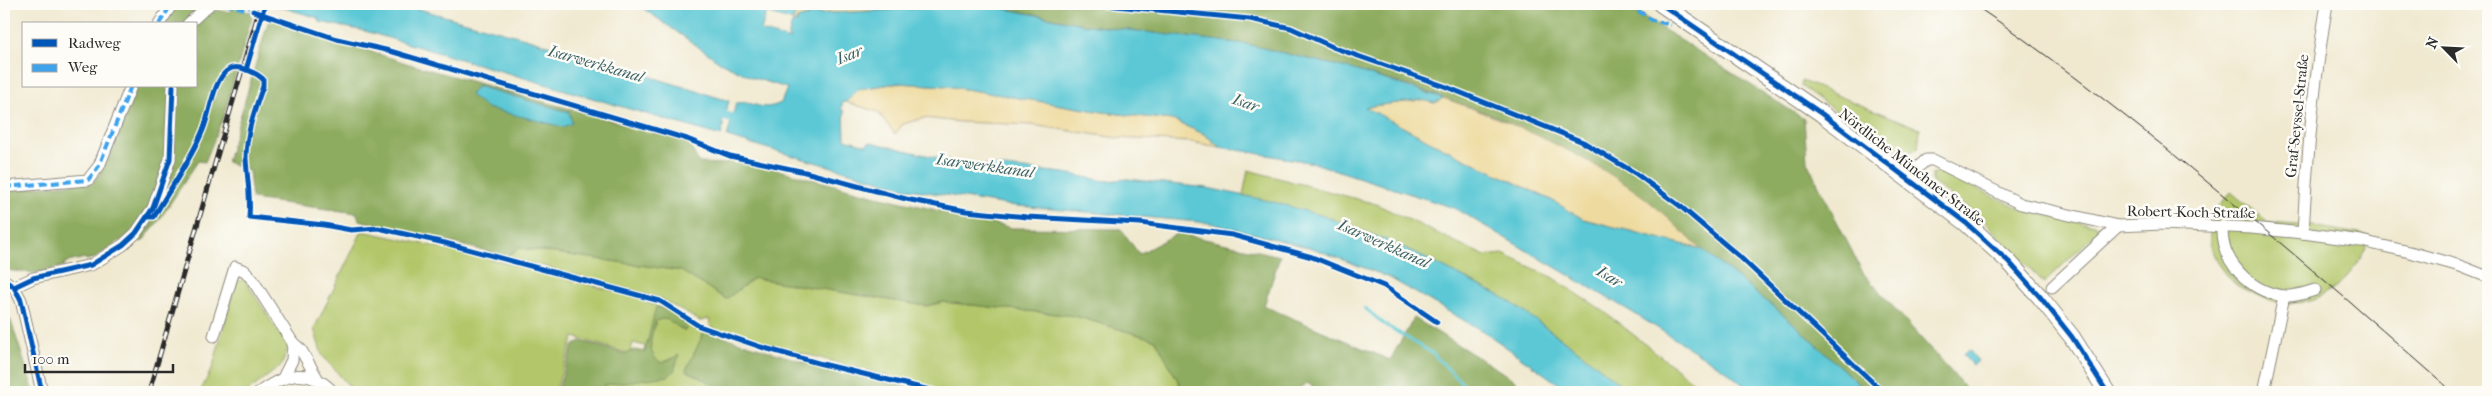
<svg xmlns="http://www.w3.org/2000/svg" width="2492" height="396" font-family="'IM FELL French Canon',serif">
<rect width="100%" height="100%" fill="#fdfcf7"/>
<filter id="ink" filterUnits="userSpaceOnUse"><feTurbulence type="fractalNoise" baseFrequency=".02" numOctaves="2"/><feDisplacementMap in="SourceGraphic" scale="10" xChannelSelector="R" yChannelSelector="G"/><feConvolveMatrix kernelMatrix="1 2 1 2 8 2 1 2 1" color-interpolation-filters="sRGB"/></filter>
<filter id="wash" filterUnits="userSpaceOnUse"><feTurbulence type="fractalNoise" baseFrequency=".0096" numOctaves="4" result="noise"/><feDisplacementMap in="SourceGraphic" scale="20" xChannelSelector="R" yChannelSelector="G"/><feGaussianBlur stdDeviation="1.12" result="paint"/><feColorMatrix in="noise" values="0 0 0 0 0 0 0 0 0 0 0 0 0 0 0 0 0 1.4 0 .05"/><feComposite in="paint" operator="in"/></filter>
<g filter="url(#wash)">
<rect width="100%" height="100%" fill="#f0e9d0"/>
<g fill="#b3c76a" stroke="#6f794a">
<path d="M1802,81l118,48 -2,19 -14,8 -8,-1 -95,-69z"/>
<path d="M1248,170l128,34 109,52 18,-2 47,22 52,34 104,82h-76l-50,-40 -74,-53 -105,-53 -74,-29 -84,-22z"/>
<path d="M1937,171l85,38 81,18 -59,56 -63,-65 -49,-36v-8z"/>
<path d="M2231,192l37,31 45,3 57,10c-11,38 -45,70 -87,67 -10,-1 -41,-13 -49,-20 -7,-7 -19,-23 -22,-32 -4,-9 -2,-28 2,-38 3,-7 12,-15 17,-21z"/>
<path d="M362,231l118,25 164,43v3l26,7 20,15 15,7 -19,39 41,22h-127l5,-8 66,-19 -29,-6 3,-13 -12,-3 -3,11 -56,-17 -19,55h-201l-32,-37 -8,-26z"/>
<path d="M520,248l161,23 45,28 28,-21 172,28 17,-4 132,14 81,24 28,52h-237l-228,-61 -9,-5 -1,-7 -9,2 -41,-23 -153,-42z"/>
<path d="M245,280l43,67 -6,18 -35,27h-47l13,-26 23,-85z"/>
</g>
<g fill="#8eac5e" stroke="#5c6c44" fill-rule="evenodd">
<path d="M176,4h27l3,7 8,1 3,-2 11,2 5,-4 20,5 -29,102 -19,47 -7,-1 -38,58 -18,23 -12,-8 -35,24 -9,2 -1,-2 -21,5 1,3 -29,7 -32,-3v-80l89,-8c23,-25 32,-65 44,-96h59v-62h-33z"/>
<path d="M982,4h642l180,115 3,43 56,111 106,119h-102l-76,-71 -90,-72 -59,-53 -63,-40 -84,-40 -82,-29 -62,-18 -105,-25 -159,-19z"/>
<path d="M269,19l140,45 279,78 11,21 27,1 4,-7 130,35 152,36 109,1 18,25 39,-21 102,23 -16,50 126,54 24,-42 96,59 19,15h-207l-15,-9 -14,9h-109l-28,-52 -81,-24 -132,-14 -17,4 -172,-28 -28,21 -45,-28 -161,-23 -14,8 -147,-36 -2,-7 -105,-14 -3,-28 -22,-9zM478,86l91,26 -6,15 -44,-12 -49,-20z"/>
<path d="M656,307c12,2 25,8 31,20l-2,4c-12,-5 -15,-16 -29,-10 -5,15 -11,34 6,42l17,-8 -5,16 -6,5 -63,9 -5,7h-43l16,-46 8,-5 44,13 9,-4 11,2z"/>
<path d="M4,310l7,11 23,71h-30z"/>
<path d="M705,331l112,35 112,26h-202l-41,-22z"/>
</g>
<g fill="#eeda9e" stroke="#8c8264">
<path d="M798,4h184l4,1 -172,9 -17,5 -1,3 -3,-1z"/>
<path d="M898,83l49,3 156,26 69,8 32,14 16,13 -29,-5 -74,-4 -85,-13 -72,-3 -36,-4 -21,6 -8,10 -17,-22 -32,-10 13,-13z"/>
<path d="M1443,98c69,24 138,54 198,97 21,16 40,36 60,54l-118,-30 -32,-19 -112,-54 -75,-39 57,-7 14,3z"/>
</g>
<g fill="#5cc8d5" stroke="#447a80">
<path d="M271,4h129l125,34 204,63 -7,23 2,1 -3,11 -356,-105 -45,-9 -2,-4z"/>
<path d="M637,4h161l-5,17 -27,-8 -5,18 29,9 -2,-3 4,-14h5v-4l17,-5 172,-9 101,20 159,19 105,25 92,29 -8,5 -14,-3 -56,7 74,39 112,54 32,19 118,30 90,72 76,71h-115l-27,-22 -95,-59 -176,-103 -140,-45 -94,-16 -16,-13 -32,-14 -69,-8 -156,-26 -49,-3 -39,6 -13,13h-3l-2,7 3,2 1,28 21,6 4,-3 90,21 105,10 40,8 23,-2 79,9 63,13 57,16 74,29 105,53 74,53 50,40h-60l-84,-59 -98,-56 -73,-28 -105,-26 -203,-18 -98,-16 -182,-52 9,-34c19,-3 23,10 45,0l6,-15 -36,-11 -31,-15z"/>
<path d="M477,86l92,26 3,11 -9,4 -76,-19 -17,-13z"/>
<path d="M1969,350l9,11 -5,5 -10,-11z"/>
</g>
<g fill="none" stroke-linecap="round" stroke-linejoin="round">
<path stroke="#5cc8d5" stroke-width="3" d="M1365,308l19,16 48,29 39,39"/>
<path stroke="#5cc8d5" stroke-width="10" d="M711,112l31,9"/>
</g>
</g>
<g filter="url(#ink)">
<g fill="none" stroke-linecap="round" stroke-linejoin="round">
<g stroke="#8e8a7e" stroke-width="13">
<g id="minor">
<path d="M159,24l13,-20"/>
<path d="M188,24l22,-20"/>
<path d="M1907,177l19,-17h7l88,44 97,22 44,-2 89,4 52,5 58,8 49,11 50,14 28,11"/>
<path d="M4,187l84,-7 11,-14 32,-80"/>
<path d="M2222,226c-2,35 28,66 62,70 10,1 22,-3 31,-6"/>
<path d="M2303,233c4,-77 11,-153 24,-229"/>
<path d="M4,280l10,7 7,13 21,92"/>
<path d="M14,287l19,-9 58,-13 32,-20 13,-12 17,-25 17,-49 3,-73"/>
<path d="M2052,287l66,-61"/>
<path d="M214,336l21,-69 10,4 7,8 41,64 8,7 16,28"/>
<path d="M283,378l9,-18 1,-17"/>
<path d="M260,392c26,-19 50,-25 73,0"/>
<path d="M2264,392l20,-96"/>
</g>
</g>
<g stroke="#8e8a7e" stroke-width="18">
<path id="secondary" d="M1661,4l161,110 144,109 43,39 32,36 31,39 35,55"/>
</g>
<use href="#minor" stroke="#fff" stroke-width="11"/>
<use href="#secondary" stroke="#fff" stroke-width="16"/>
<path stroke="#2b2b2b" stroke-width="1" d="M1973,4c67,45 131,95 194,145 97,79 192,160 286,243"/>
<g stroke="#2b2b2b" stroke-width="5">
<path id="rail" d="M149,392l112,-388"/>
</g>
<use href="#rail" stroke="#fdfcf7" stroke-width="3" stroke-dasharray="9" stroke-linecap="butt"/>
<g stroke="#3ea3eb" stroke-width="4" stroke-dasharray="8 4" stroke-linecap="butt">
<path d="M225,4l32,8"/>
<path d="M1628,4l24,16 19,5"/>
<path d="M159,24l12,-19"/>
<path d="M4,187l84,-7 11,-14 32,-80"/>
</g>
<g stroke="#fdfcf7" stroke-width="8">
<g id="cycleway">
<path d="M1095,4l155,15 41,9 44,20 109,38 139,56 52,31 45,33 60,51 143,135"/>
<path d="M1661,4l161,110 144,109 43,39 32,36 31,39 35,55"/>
<path d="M253,11l84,28 53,12 297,88 43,17 75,16 101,27 60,12 61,6 113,6 92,12 80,22 72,29 53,36"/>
<path d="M246,70l19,-66"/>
<path d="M147,217h7c16,-29 37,-57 49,-87 7,-16 10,-50 25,-60 9,-7 28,3 35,9v7c-8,23 -17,47 -17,72 1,20 5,39 3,59l75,8 27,5 27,-2 67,15 215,58 39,25 62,21 57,16 120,29"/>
<path d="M4,280l10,7 7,13 21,92"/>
<path d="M14,287l19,-9 58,-13 32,-20 13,-12 17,-25 17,-49 3,-73"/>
</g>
</g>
<use href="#cycleway" stroke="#0057b8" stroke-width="5"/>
</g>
</g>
<g text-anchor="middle" stroke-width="5" stroke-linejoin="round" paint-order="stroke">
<g font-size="15" fill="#2b2b2b" stroke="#fdfcf7">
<text transform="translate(2297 116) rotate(-84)" y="5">Graf-Seyssel-Straße</text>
<text transform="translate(1912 167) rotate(38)" y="5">Nördliche Münchner Straße</text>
<text transform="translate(2191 212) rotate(1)" y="5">Robert-Koch-Straße</text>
</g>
<g font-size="16" font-style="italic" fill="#3c6266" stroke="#fdfcf7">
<text transform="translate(849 54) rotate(-22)" y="6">Isar</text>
<text transform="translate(596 63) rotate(16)" y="6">Isarwerkkanal</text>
<text transform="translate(1246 102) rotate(19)" y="6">Isar</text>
<text transform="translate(985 165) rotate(8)" y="6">Isarwerkkanal</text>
<text transform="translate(1384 243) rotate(24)" y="6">Isarwerkkanal</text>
<text transform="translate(1610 276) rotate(32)" y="6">Isar</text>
</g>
</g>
<rect width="2492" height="396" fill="none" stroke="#fdfcf7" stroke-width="20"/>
<rect x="22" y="22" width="175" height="65" fill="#fdfcf7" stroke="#a9a8a5"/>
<rect x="32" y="39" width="25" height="8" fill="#0057b8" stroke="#a9a8a5"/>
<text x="68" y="48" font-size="15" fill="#2b2b2b">Radweg</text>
<rect x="32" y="64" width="25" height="8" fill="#3ea3eb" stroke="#a9a8a5"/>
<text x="68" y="72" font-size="15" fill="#2b2b2b">Weg</text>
<g transform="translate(2444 48) rotate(294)" stroke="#fdfcf7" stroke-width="4" paint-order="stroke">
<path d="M0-4L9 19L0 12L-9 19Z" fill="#2b2b2b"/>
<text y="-8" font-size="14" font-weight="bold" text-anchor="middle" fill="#2b2b2b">N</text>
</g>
<path d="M25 364v8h148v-8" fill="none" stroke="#2b2b2b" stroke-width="2.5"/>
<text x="32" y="364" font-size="15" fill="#2b2b2b" stroke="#fdfcf7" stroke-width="4" paint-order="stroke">100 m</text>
</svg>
